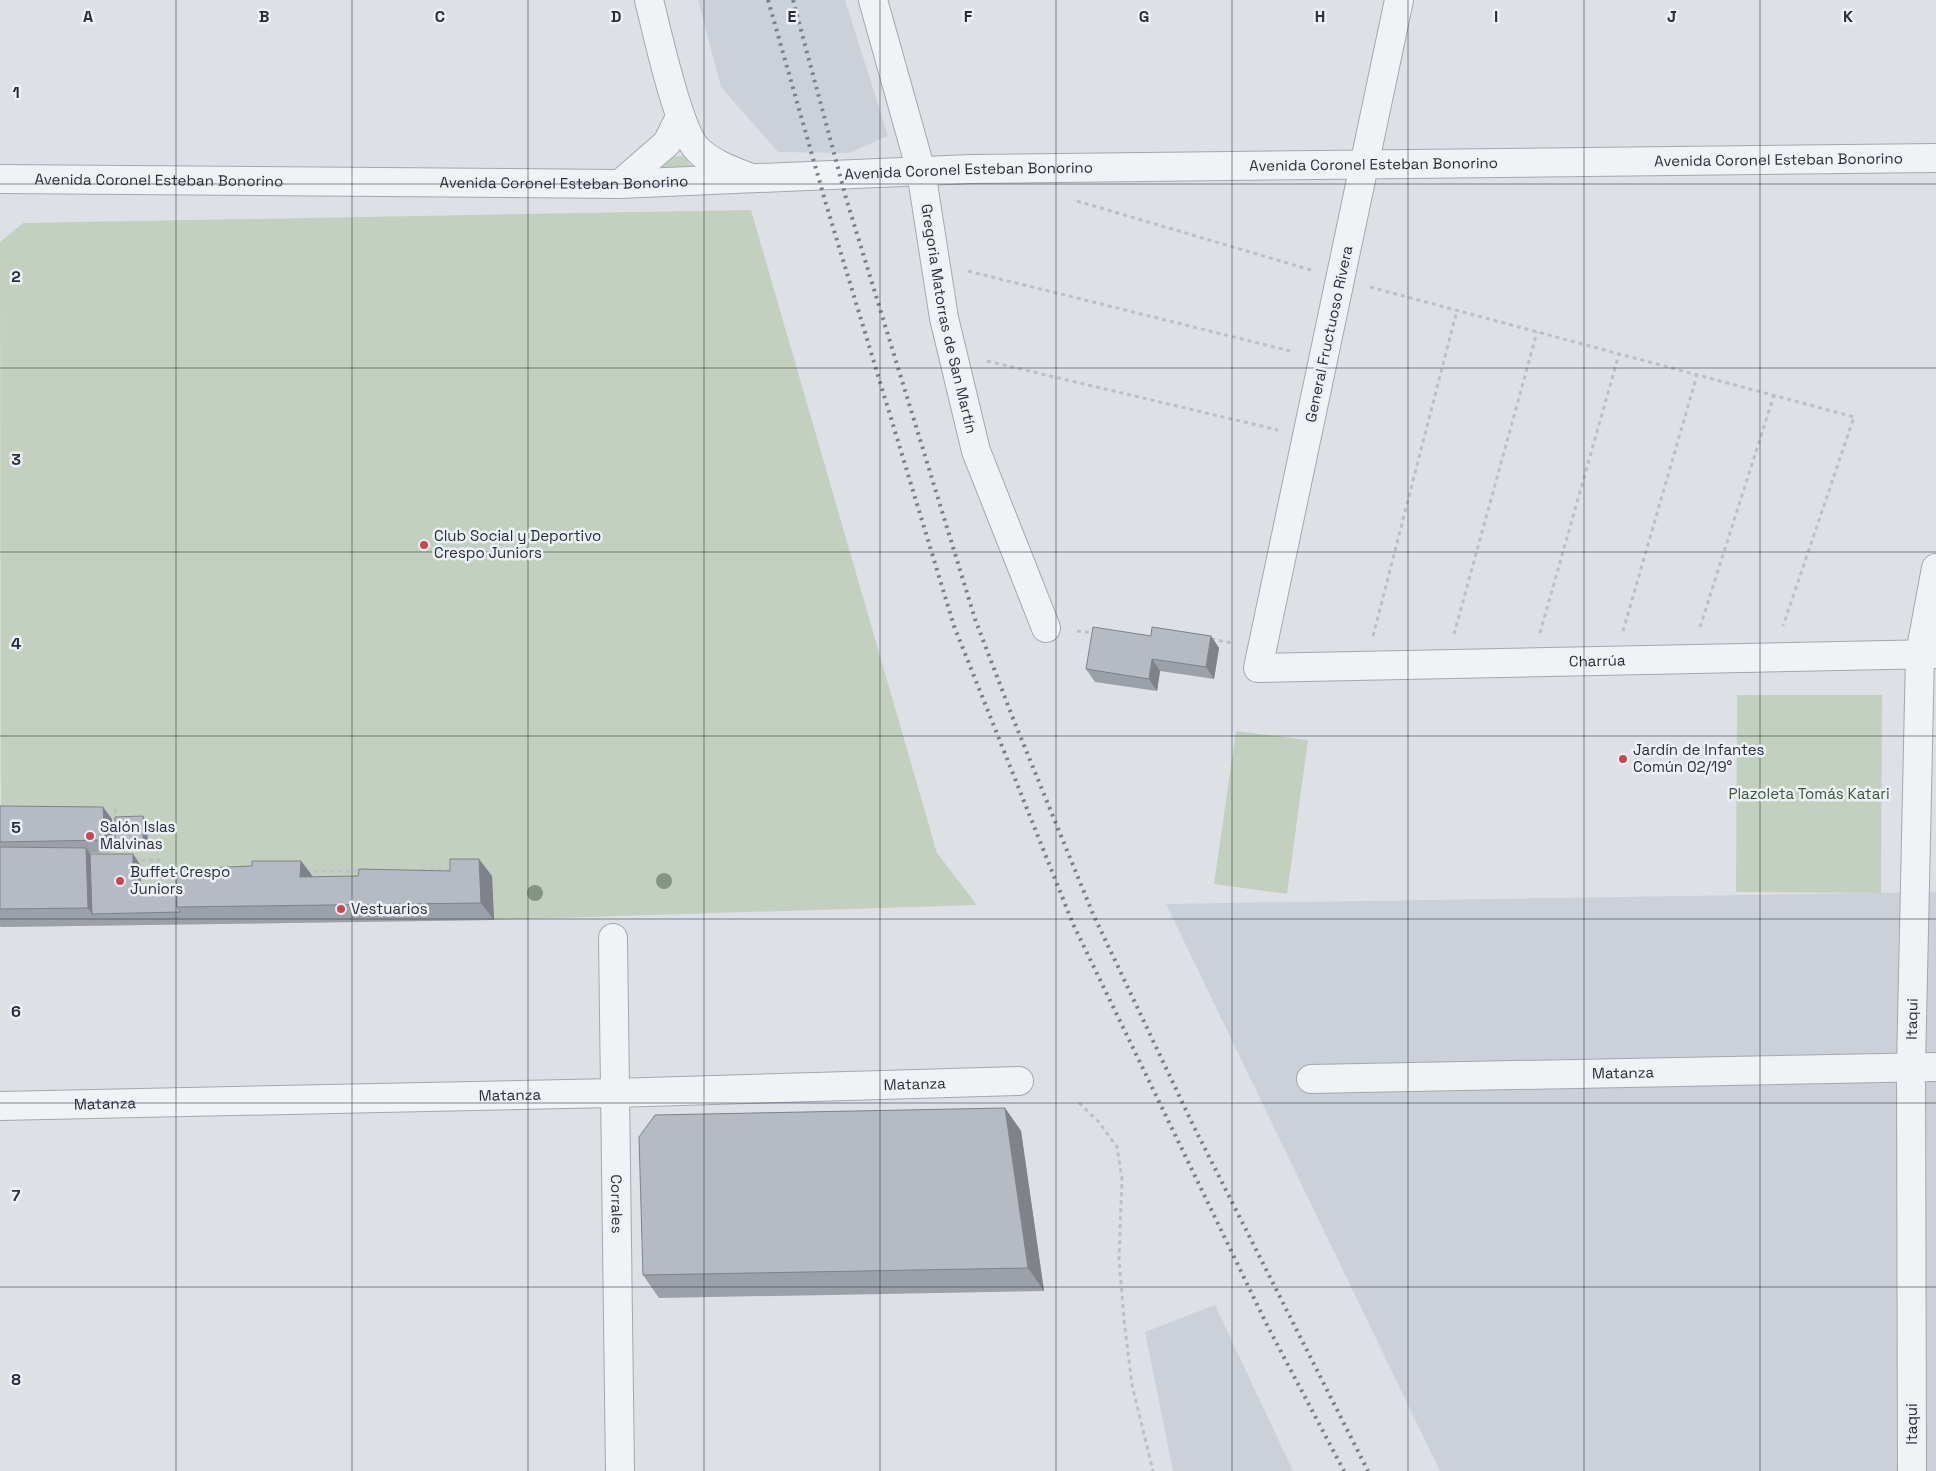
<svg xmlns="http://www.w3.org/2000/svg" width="1936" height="1471" font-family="'Space Grotesk',sans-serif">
<rect width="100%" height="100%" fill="#dde1e6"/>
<g fill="#ccd0d8">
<path d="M698,0h147l43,136 -39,17 -71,-1 -57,-65z"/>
<path d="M1936,892v579h-496l-274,-567z"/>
<path d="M1215,1305l78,166h-120l-28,-139z"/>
</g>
<g fill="#c3d0bf">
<path d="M684,156l6,8 11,7 -49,4 12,-18z"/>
<path d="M751,210l186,643 40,52 -483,15 -493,7 -1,-685 23,-19z"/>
<path d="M1737,695h145l-1,198 -145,-1z"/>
<path d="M1236,731l72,9 -21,154 -73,-10z"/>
</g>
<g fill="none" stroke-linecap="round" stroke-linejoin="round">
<g stroke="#a3a8b0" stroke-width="30">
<g id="minor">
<path d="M649,0c8,31 29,131 49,150 15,14 33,20 51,27"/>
<path id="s1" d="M873,0l48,171 23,147 32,133 70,177"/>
<path id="s2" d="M1399,0l-141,668 678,-14"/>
<path d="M620,184l47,-41 13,-26"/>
<path id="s3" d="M613,938l7,533"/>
<path id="s4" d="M1311,1079l625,-12"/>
<path id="s5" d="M0,1106l614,-13 405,-12"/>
<path id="s6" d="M1912,1471l-1,-404 9,-413 16,-86"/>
</g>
</g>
<g stroke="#a3a8b0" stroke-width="30">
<g id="tertiary">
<path id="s7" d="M0,179l620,5 351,-15 965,-11"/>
</g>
</g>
<g stroke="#bcbfc5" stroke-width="3" stroke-dasharray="4 4" stroke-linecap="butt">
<path d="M1077,201l234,69"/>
<path d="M968,271l326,81"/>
<path d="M1370,287l484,130 -71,209"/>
<path d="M987,361l291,69"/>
<path d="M1700,627l74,-232"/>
<path d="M1077,631l18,2"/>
<path d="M1623,631l74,-256"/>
<path d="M1540,633l79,-279"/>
<path d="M1454,634l83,-302"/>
<path d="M1373,636l84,-326"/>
<path d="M1211,639l21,4"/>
<path d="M115,809l1,11"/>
<path d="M116,841v16"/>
<path d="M133,860h26l1,13 48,-1"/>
<path d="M421,870h32"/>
<path d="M306,871h57"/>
<path d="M1079,1103l19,18 19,26 5,32 -3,80 5,61 8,65 21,86"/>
</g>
<use href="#minor" stroke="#f0f2f5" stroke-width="28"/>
<use href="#tertiary" stroke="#f0f2f5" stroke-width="28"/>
<g stroke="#78808f" stroke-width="4" stroke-dasharray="2.5 5" stroke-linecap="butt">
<path d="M768,0l58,204 128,422 119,298 195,403 76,144"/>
<path d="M793,0l53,198 129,421 37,97 81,198 100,211 175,346"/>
</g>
</g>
<g fill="#849585">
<circle cx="664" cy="881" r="8"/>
<circle cx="535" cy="893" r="8"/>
</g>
<g fill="#9ca0a8">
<path d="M1151,636h60l8,12 -5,31 -54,-8 -3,20 -62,-9 -9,-13z"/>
<path d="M0,806l112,13 1,33 -24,1 1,1h43l8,12v19h35l28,-11 48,-8 49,-5 12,16 179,-1 2,44 -493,7 -1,-1z"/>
<path d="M147,822l1,28h-28l-5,-6z"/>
<path d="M1005,1108l16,23 23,160 -385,7 -16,-23z"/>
</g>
<g fill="#7f8288">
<path d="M1211,636l8,12 -5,31 -8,-12z"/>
<path d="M1152,659l8,12 -3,20 -8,-12z"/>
<path d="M103,807l9,12 1,33 -8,-12z"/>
<path d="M143,816l4,6 1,28 -5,-6z"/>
<path d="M86,848l13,18 -7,48 8,12 -12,-18z"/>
<path d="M133,854l8,12v30l-8,-12z"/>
<path d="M479,859l13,17 2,44 -13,-17z"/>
<path d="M301,861l13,17 -14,-1z"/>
<path d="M1005,1108l16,23 23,160 -16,-23z"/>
</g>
<g fill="#b5bac3" stroke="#7f8288">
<path d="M1093,627l58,9 1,-9 59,9 -5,31 -54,-8 -3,20 -63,-10z"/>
<path d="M0,806l103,1 2,33 -105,2z"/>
<path d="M143,816v28h-28v-27z"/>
<path d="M0,847l86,1 2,60 -88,1z"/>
<path d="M90,854h43v30l43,1 1,22 4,5 -89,2z"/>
<path d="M450,859h29l2,44 -304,4 -1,-34 28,1 1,-6 47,-2v-5h49l-1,16 58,-1 1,-7 91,2z"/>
<path d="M1005,1108l23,160 -385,7 -4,-138 16,-22z"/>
</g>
<path fill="none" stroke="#282e3c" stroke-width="1" stroke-opacity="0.55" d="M176,0v1471M352,0v1471M528,0v1471M704,0v1471M880,0v1471M1056,0v1471M1232,0v1471M1408,0v1471M1584,0v1471M1760,0v1471M0,184h1936M0,368h1936M0,552h1936M0,736h1936M0,919h1936M0,1103h1936M0,1287h1936"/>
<g fill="#c74755" stroke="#edf0f4" stroke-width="2">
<circle cx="424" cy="545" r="5"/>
<circle cx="1623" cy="759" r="5"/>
<circle cx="90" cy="836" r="5"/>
<circle cx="120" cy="881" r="5"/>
<circle cx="341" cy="909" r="5"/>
</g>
<g text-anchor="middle" stroke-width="5" stroke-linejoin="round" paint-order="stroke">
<g font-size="15" fill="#282e3c" stroke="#edf0f4">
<text dy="5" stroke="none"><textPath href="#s7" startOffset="1779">Avenida Coronel Esteban Bonorino</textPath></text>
<text dy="5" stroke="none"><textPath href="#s7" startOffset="1374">Avenida Coronel Esteban Bonorino</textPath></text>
<text dy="5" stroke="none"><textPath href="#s7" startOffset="969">Avenida Coronel Esteban Bonorino</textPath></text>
<text dy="5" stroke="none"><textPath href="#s7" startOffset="159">Avenida Coronel Esteban Bonorino</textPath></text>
<text dy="5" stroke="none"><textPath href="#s7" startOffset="564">Avenida Coronel Esteban Bonorino</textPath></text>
<text dy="5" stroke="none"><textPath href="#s1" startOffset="328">Gregoria Matorras de San Martín</textPath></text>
<text transform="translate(1329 334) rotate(-78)" y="5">General Fructuoso Rivera</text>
<text dy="5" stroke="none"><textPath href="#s2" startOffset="1022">Charrúa</textPath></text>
<text dy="5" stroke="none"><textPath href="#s6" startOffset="452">Itaqui</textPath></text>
<text dy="5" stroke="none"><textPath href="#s4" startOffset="312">Matanza</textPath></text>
<text dy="5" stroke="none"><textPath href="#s5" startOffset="915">Matanza</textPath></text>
<text dy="5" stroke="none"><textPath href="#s5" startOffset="510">Matanza</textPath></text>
<text dy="5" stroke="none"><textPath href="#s5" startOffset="105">Matanza</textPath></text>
<text dy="5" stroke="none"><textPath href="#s3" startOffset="266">Corrales</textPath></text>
<text transform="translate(1912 1424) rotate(-90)" y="5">Itaqui</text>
</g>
<g font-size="15" fill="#282e3c" stroke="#edf0f4" text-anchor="start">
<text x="434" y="541">Club Social y Deportivo<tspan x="434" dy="17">Crespo Juniors</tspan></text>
<text x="1633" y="755">Jardín de Infantes<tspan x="1633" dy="17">Común 02/19°</tspan></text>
<text x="100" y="832">Salón Islas<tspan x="100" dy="17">Malvinas</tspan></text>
<text x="130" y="877">Buffet Crespo<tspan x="130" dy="17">Juniors</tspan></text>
<text x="351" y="914">Vestuarios</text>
</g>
<g font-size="15" fill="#3b5736" stroke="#edf0f4">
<text x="1809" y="799">Plazoleta Tomás Katari</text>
</g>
</g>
<g font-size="16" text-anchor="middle" font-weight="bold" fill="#282e3c" stroke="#edf0f4" stroke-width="5" stroke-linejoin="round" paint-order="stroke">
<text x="88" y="22">A</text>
<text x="264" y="22">B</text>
<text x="440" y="22">C</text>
<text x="616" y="22">D</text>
<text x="792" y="22">E</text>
<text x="968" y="22">F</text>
<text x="1144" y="22">G</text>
<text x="1320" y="22">H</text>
<text x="1496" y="22">I</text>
<text x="1672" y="22">J</text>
<text x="1848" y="22">K</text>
<text x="16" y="98">1</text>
<text x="16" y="282">2</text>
<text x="16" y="465">3</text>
<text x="16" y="649">4</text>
<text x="16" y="833">5</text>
<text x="16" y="1017">6</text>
<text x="16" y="1201">7</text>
<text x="16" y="1385">8</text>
</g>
</svg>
